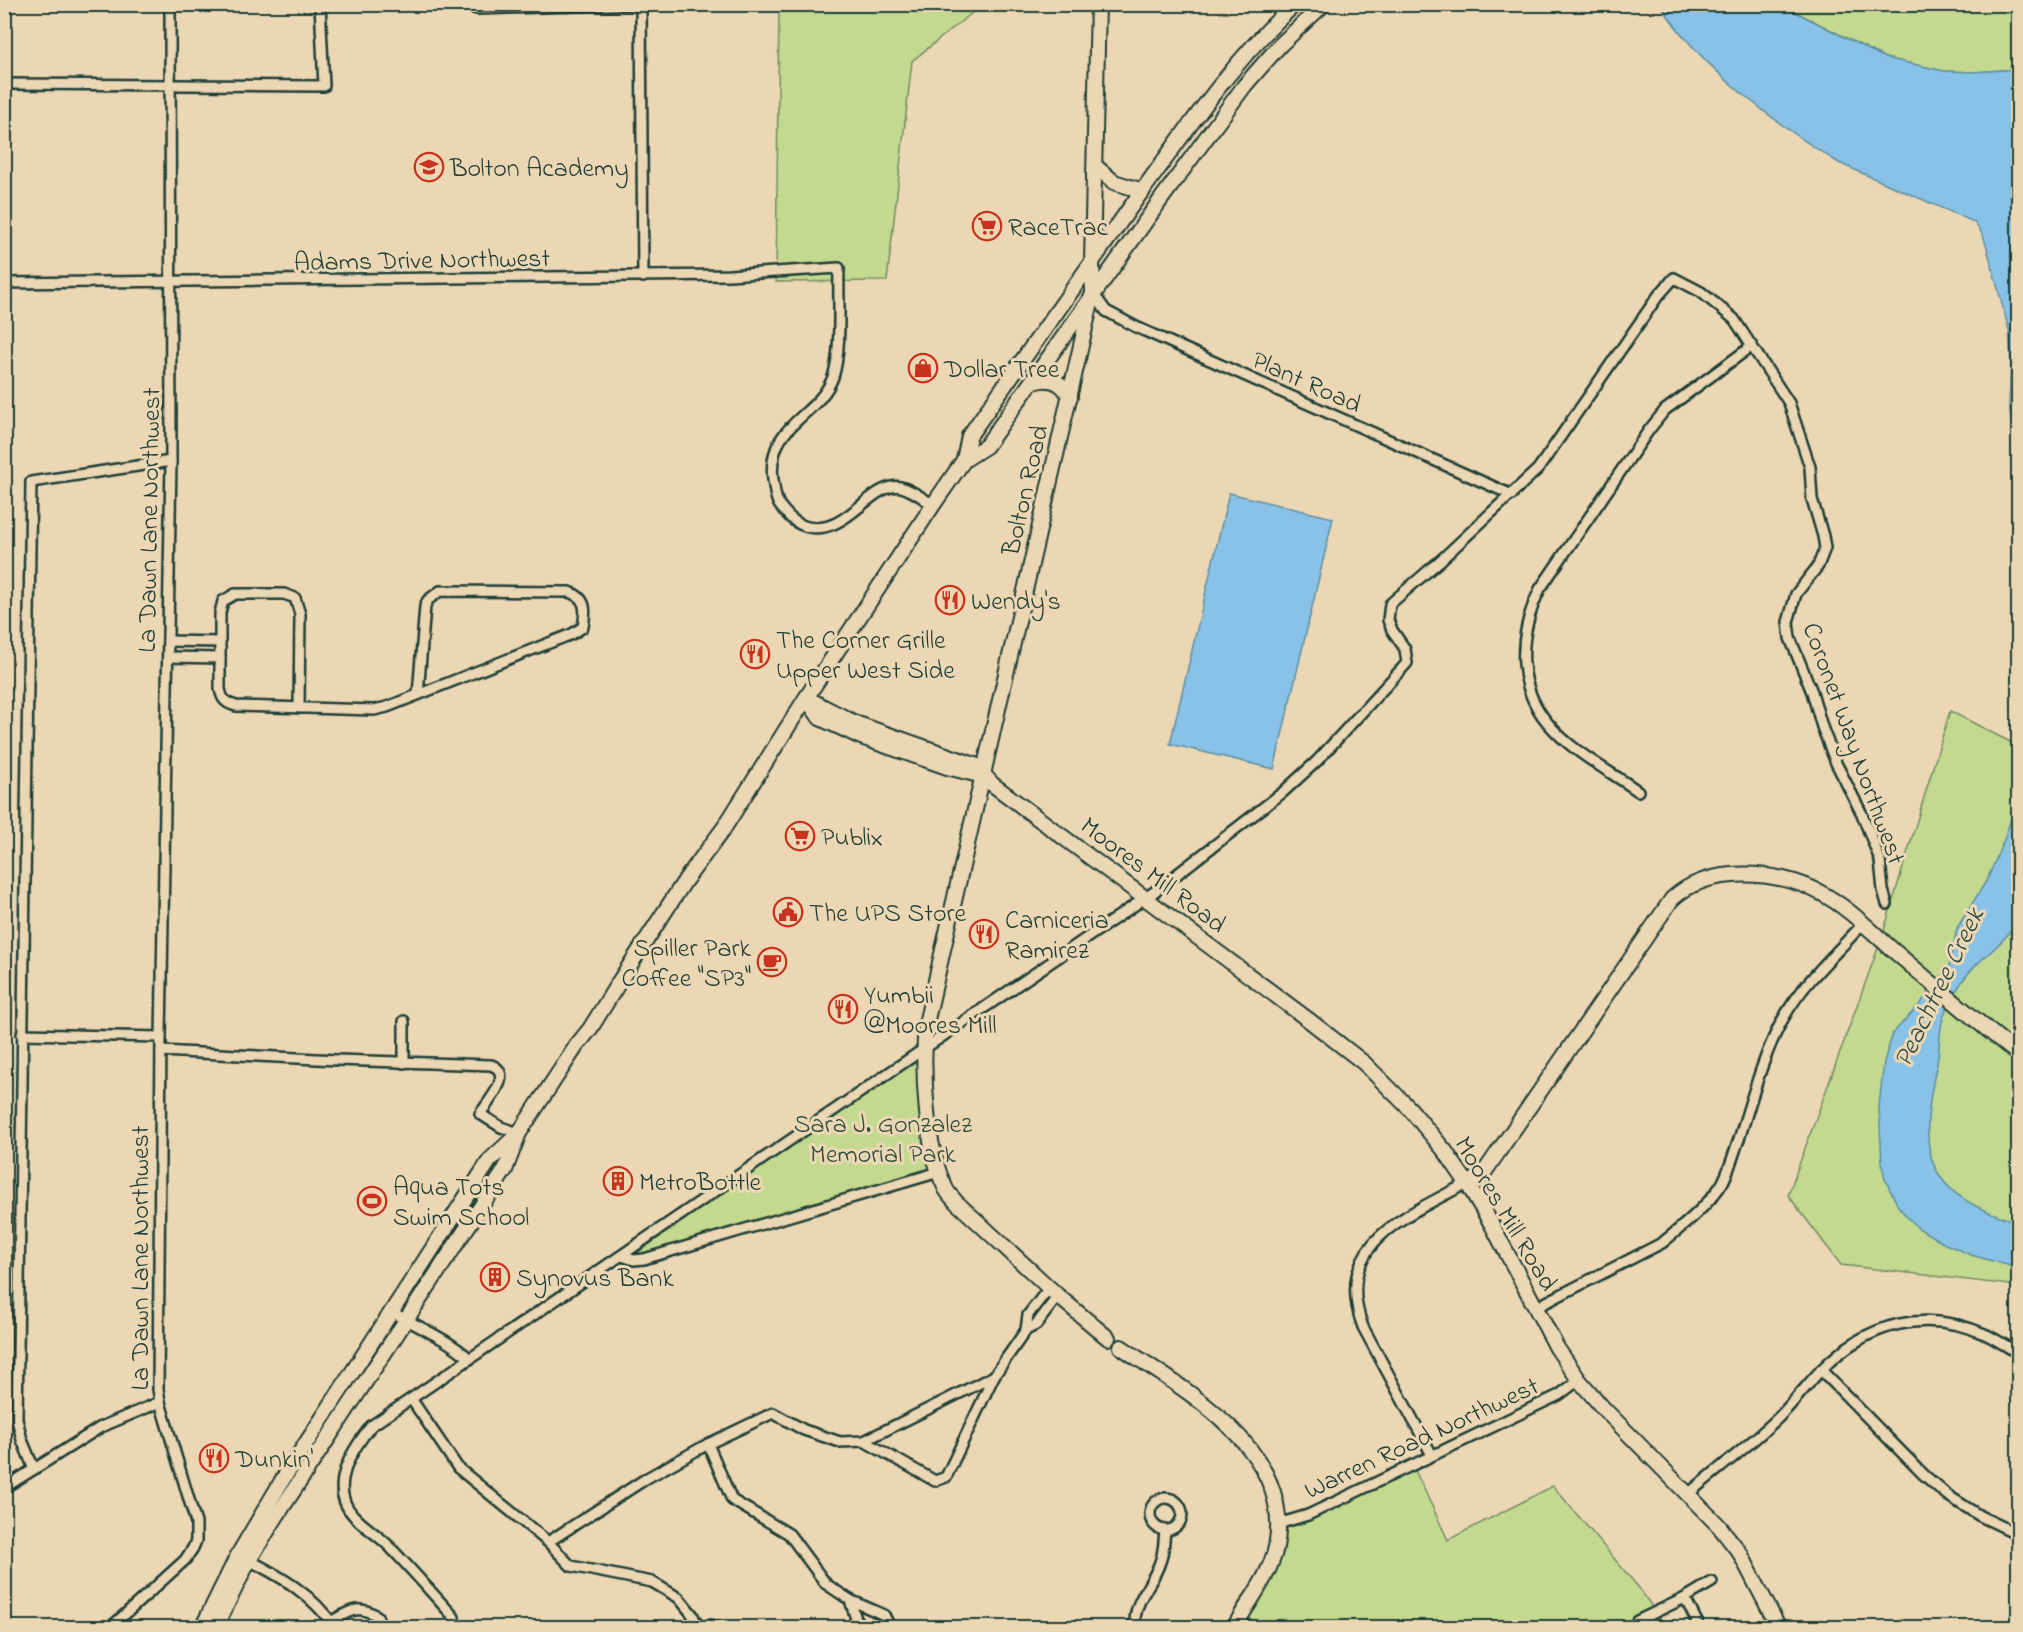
<svg xmlns="http://www.w3.org/2000/svg" width="2023" height="1632" font-family="'Indie Flower',sans-serif">
<rect width="100%" height="100%" fill="#ecd7b5"/>
<filter id="ink" filterUnits="userSpaceOnUse"><feTurbulence type="fractalNoise" baseFrequency=".0167" numOctaves="2"/><feDisplacementMap in="SourceGraphic" scale="12" xChannelSelector="R" yChannelSelector="G"/><feConvolveMatrix kernelMatrix="1 2 1 2 8 2 1 2 1" color-interpolation-filters="sRGB"/></filter>
<g filter="url(#ink)">
<g fill="#c3d98f" stroke="#718b62" stroke-width="1.5">
<path d="M779,5h203l-70,56 -25,220 -111,1z"/>
<path d="M1782,5h236v64l-44,3 -30,-1 -59,-13z"/>
<path d="M1950,711l68,35v540l-177,-21 -53,-70 94,-258z"/>
<path d="M924,1051l15,121 -310,87z"/>
<path d="M1413,1466l35,74 105,-54 86,102 27,39 -440,1 10,-21 24,-35 13,-27v-24h31z"/>
</g>
<g fill="#88c3e7" stroke="#5e8d9f" stroke-width="1.5">
<path d="M1661,5h121l103,53 59,13 30,1 44,-3v382l-5,-17 -4,-30 2,-44 -2,-30 -23,-86 -5,-12 -7,-10 -135,-59c-60,-37 -141,-97 -178,-158z"/>
<path d="M1229,493l104,25 -59,251 -104,-25z"/>
<path d="M2018,797c0,32 0,64 0,96 0,8 3,20 -1,27 -12,26 -43,40 -57,65 -7,10 -15,25 -18,37 -3,13 -2,27 -5,41 -20,91 -14,131 81,159v46l-47,-13 -28,-12 -25,-15 -11,-11 -9,-11 -13,-27 -3,-14 -3,-59 5,-44 9,-29 28,-30 28,-36 8,-39 31,-50 17,-41z"/>
</g>
<g fill="none" stroke-linecap="round" stroke-linejoin="round">
<g stroke="#1f3d34" stroke-width="14">
<g id="street">
<path d="M460,4l17,5 164,-5"/>
<path d="M641,5l2,272"/>
<path d="M4,84l320,2 -4,-82"/>
<path d="M4,283l725,-8 110,-7c-1,31 3,82 -6,109 -15,41 -67,46 -60,103 2,9 1,18 7,26 8,10 15,18 28,21 40,8 63,-46 93,-40 12,3 23,12 32,18"/>
<path d="M1093,293l13,18 30,16 376,168"/>
<path d="M168,641l52,1"/>
<path d="M168,657l52,1"/>
<path d="M299,708l1,-94 -5,-16 -11,-4h-49l-12,7 -3,12v76c2,11 6,14 16,17l138,4 13,-3 185,-73 11,-7c3,-17 4,-29 -14,-35l-129,-1 -12,9 -3,6 -7,89"/>
<path d="M1638,791c-27,-19 -60,-36 -83,-60 -40,-40 -38,-94 -15,-142l109,-159 16,-20 87,-64"/>
<path d="M22,1034l139,3"/>
<path d="M161,1051l176,9 154,5c24,8 -3,37 -11,49l21,13 18,6"/>
<path d="M404,1063v-42"/>
<path d="M622,1256l12,4 10,-1 295,-87"/>
<path d="M1535,1308l127,-65c20,-16 48,-39 61,-61 7,-14 11,-29 16,-43 13,-40 24,-84 44,-120 20,-36 52,-65 80,-95"/>
<path d="M392,1312c26,15 56,27 78,47"/>
<path d="M1026,1330l10,-5 22,-29"/>
<path d="M1821,1370l102,104 24,21 33,21 38,18"/>
<path d="M412,1400l46,68 90,74 23,24 81,16 27,16 13,16 6,12"/>
<path d="M864,1441l71,40 11,-4 48,-101"/>
<path d="M708,1444l24,56 57,34 37,50 24,16"/>
<path d="M1432,1455l-69,-128c-32,-85 45,-111 104,-144"/>
<path d="M34,1469l-12,-29 -5,-21 14,-937 140,-21"/>
<path d="M4,1488l97,-61 59,-25"/>
<path d="M1688,1494c30,-25 62,-49 90,-76 15,-15 28,-32 43,-48 46,-47 104,-63 166,-35 10,5 21,12 31,18"/>
<circle cx="1166" cy="1514" r="16"/>
<path d="M1278,1524l30,-9 251,-120 20,-15"/>
<path d="M548,1542l99,-64 61,-34 65,-31 31,17 36,12 24,-1 130,-65 32,-46 2,-15 21,-27"/>
<path d="M245,1558c35,18 68,36 90,70"/>
<path d="M1685,1598l15,30"/>
<path d="M454,1617c-22,-24 -43,-48 -65,-71 -11,-11 -25,-19 -35,-30 -27,-28 -2,-66 17,-90l783,-534 128,-99 35,-32 90,-98 -2,-14 -13,-19 -4,-10 2,-16 53,-46 95,-89 120,-173 16,-18 27,14 33,27 55,84 21,64 2,32 11,37 2,12 -7,18 -22,28 -8,28 2,16 22,54 10,35 14,36 26,51 18,46 3,30 4,14"/>
<path d="M1637,1621l48,-23 27,-16"/>
<path d="M331,1622c18,-11 27,-18 46,-6l4,12"/>
<path d="M110,1628l75,-68 8,-12 3,-7v-18l-36,-121 -2,-13 3,-352 10,-576 -1,-457"/>
<path d="M695,1628l14,-3 16,3"/>
<path d="M862,1628l-6,-9 -6,-19 34,15 4,8 -1,5"/>
<path d="M1135,1628c-2,-29 17,-41 25,-66 4,-10 4,-22 5,-32"/>
</g>
</g>
<g stroke="#1f3d34" stroke-width="18">
<g id="secondary">
<path d="M1098,4l-6,257 1,32 -167,731c-4,44 -1,123 19,163 2,6 7,10 11,15l102,94 50,42"/>
<path d="M1095,166l19,16 29,9"/>
<path d="M1031,383c17,-7 31,-3 39,14"/>
<path d="M964,460l5,-24c56,-80 112,-159 168,-238 49,-67 96,-138 158,-194"/>
<path d="M806,698l49,25 120,42 17,19 318,237 54,42 46,46 35,42 22,32 24,40 66,125 22,32 24,28 116,118 21,27 39,75"/>
<path d="M809,702l11,16 41,19 86,30 36,9"/>
<path d="M1467,1183l14,-6 191,-278c36,-34 106,-29 147,-7 28,14 52,39 75,59 41,35 82,70 124,103"/>
<path d="M1121,1347c67,45 174,104 155,200 -6,29 -28,55 -42,81"/>
<path d="M202,1628l36,-73 45,-76 207,-319 26,-24"/>
<path d="M215,1628l34,-68 27,-43 229,-347 14,-37 8,-12 50,-76 13,-16 29,-47 67,-103 38,-51 82,-130 127,-193 31,-45 22,-14 176,-248 83,-113 35,-40 44,-41"/>
</g>
</g>
<use href="#street" stroke="#ecd7b5" stroke-width="9"/>
<use href="#secondary" stroke="#ecd7b5" stroke-width="14"/>
</g>
</g>
<defs>
<g id="school-ring" transform="scale(1.5)"><circle r="9.5" fill="#ecd7b5" stroke="#c8321e" stroke-width="1.5"/><path d="M0-5L7-2L0 1L-7-2ZM-4 1L0 2.5L4 1V4Q0 6-4 4Z" fill="#c8321e"/></g>
<g id="supermarket-ring" transform="scale(1.5)"><circle r="9.5" fill="#ecd7b5" stroke="#c8321e" stroke-width="1.5"/><path d="M-6-5.5h2.5l.6 2H6L4.5 2H-2.5L-4.4-4H-6ZM-1.5 3.2a1.3 1.3 0 1 0 .1 0ZM3 3.2a1.3 1.3 0 1 0 .1 0Z" fill="#c8321e"/></g>
<g id="shop-ring" transform="scale(1.5)"><circle r="9.5" fill="#ecd7b5" stroke="#c8321e" stroke-width="1.5"/><path d="M-5-2.5h2.3a2.7 3.5 0 0 1 5.4 0H5L5.5 6h-11ZM-1.5-2.5h3a1.5 2.3 0 0 0-3 0Z" fill="#c8321e"/></g>
<g id="restaurant-ring" transform="scale(1.5)"><circle r="9.5" fill="#ecd7b5" stroke="#c8321e" stroke-width="1.5"/><path d="M-5-6h1v4h1v-4h1v4h1v-4h1v5L-1.5 .5V6h-2V.5L-5-1ZM5-6V6H3V1.5H1.5Q1.5-4 5-6Z" fill="#c8321e"/></g>
<g id="civic-ring" transform="scale(1.5)"><circle r="9.5" fill="#ecd7b5" stroke="#c8321e" stroke-width="1.5"/><path d="M-.6-6.5H3V-4.5H.6V-3L4-1V1h2V6H-6V1h2V-1L-.6-3ZM-1.2 2.5V6h2.4V2.5Z" fill="#c8321e"/></g>
<g id="cafe-ring" transform="scale(1.5)"><circle r="9.5" fill="#ecd7b5" stroke="#c8321e" stroke-width="1.5"/><path d="M-5.5-4.5H6V0H3Q3 3.5 0 3.5H-2.5Q-5.5 3.5-5.5 0ZM3-3.2v2h1.7v-2ZM-6 4.5H4V6H-6Z" fill="#c8321e"/></g>
<g id="building-ring" transform="scale(1.5)"><circle r="9.5" fill="#ecd7b5" stroke="#c8321e" stroke-width="1.5"/><path d="M-4-6H4V6H1V3H-1V6H-4ZM-2.5-4.3h1.7v1.8h-1.7ZM.8-4.3h1.7v1.8H.8ZM-2.5-1h1.7V.8h-1.7ZM.8-1h1.7V.8H.8Z" fill="#c8321e"/></g>
<g id="stadium-ring" transform="scale(1.5)"><circle r="9.5" fill="#ecd7b5" stroke="#c8321e" stroke-width="1.5"/><path d="M0-5a6.5 5 0 1 0 0 10a6.5 5 0 1 0 0-10ZM-3.5-1.8h7v3.6h-7Z" fill="#c8321e"/></g>
</defs>
<g fill-rule="evenodd">
<use href="#school-ring" x="429" y="167"/>
<use href="#supermarket-ring" x="987" y="226"/>
<use href="#shop-ring" x="923" y="368"/>
<use href="#restaurant-ring" x="950" y="600"/>
<use href="#restaurant-ring" x="755" y="654"/>
<use href="#supermarket-ring" x="800" y="836"/>
<use href="#civic-ring" x="788" y="912"/>
<use href="#restaurant-ring" x="984" y="934"/>
<use href="#cafe-ring" x="772" y="962"/>
<use href="#restaurant-ring" x="843" y="1009"/>
<use href="#building-ring" x="618" y="1181"/>
<use href="#stadium-ring" x="372" y="1201"/>
<use href="#building-ring" x="495" y="1277"/>
<use href="#restaurant-ring" x="214" y="1458"/>
</g>
<g text-anchor="middle" stroke-width="6" stroke-linejoin="round" paint-order="stroke">
<g font-size="26" fill="#1f3d34" stroke="#ecd7b5" text-anchor="start">
<text x="450" y="176">Bolton Academy</text>
<text x="1008" y="235">RaceTrac</text>
<text x="944" y="377">Dollar Tree</text>
<text x="971" y="609">Wendy's</text>
<text x="776" y="648">The Corner Grille<tspan x="776" dy="30">Upper West Side</tspan></text>
<text x="821" y="845">Publix</text>
<text x="809" y="921">The UPS Store</text>
<text x="1005" y="928">Carniceria<tspan x="1005" dy="30">Ramirez</tspan></text>
<text x="751" y="956" text-anchor="end">Spiller Park<tspan x="751" dy="30">Coffee "SP3"</tspan></text>
<text x="864" y="1003">Yumbii<tspan x="864" dy="30">@Moores Mill</tspan></text>
<text x="639" y="1190">MetroBottle</text>
<text x="393" y="1195">Aqua Tots<tspan x="393" dy="30">Swim School</tspan></text>
<text x="516" y="1286">Synovus Bank</text>
<text x="235" y="1467">Dunkin'</text>
</g>
<g font-size="26" fill="#1f3d34" stroke="#ecd7b5">
<text transform="translate(422 259) rotate(-1)" y="9">Adams Drive Northwest</text>
<text transform="translate(1307 381) rotate(24)" y="9">Plant Road</text>
<text transform="translate(1024 490) rotate(-77)" y="9">Bolton Road</text>
<text transform="translate(148 520) rotate(-89)" y="9">La Dawn Lane Northwest</text>
<text transform="translate(1855 743) rotate(70)" y="9">Coronet Way Northwest</text>
<text transform="translate(1154 874) rotate(37)" y="9">Moores Mill Road</text>
<text transform="translate(1507 1213) rotate(59)" y="9">Moores Mill Road</text>
<text transform="translate(139 1258) rotate(-90)" y="9">La Dawn Lane Northwest</text>
<text transform="translate(1421 1437) rotate(-25)" y="9">Warren Road Northwest</text>
</g>
<g font-size="26" fill="#2f4d3d" stroke="#ecd7b5">
<text x="883" y="1132">Sara J. Gonzalez<tspan x="883" dy="30">Memorial Park</tspan></text>
</g>
<g font-size="27" font-style="italic" fill="#2a4a46" stroke="#ecd7b5">
<text transform="translate(1938 987) rotate(-64)" y="9">Peachtree Creek</text>
</g>
</g>
<rect width="2023" height="1632" fill="none" stroke="#ecd7b5" stroke-width="24"/>
<rect x="12" y="12" width="1999" height="1608" fill="none" stroke="#1f3d34" stroke-width="2" filter="url(#ink)"/>
</svg>
